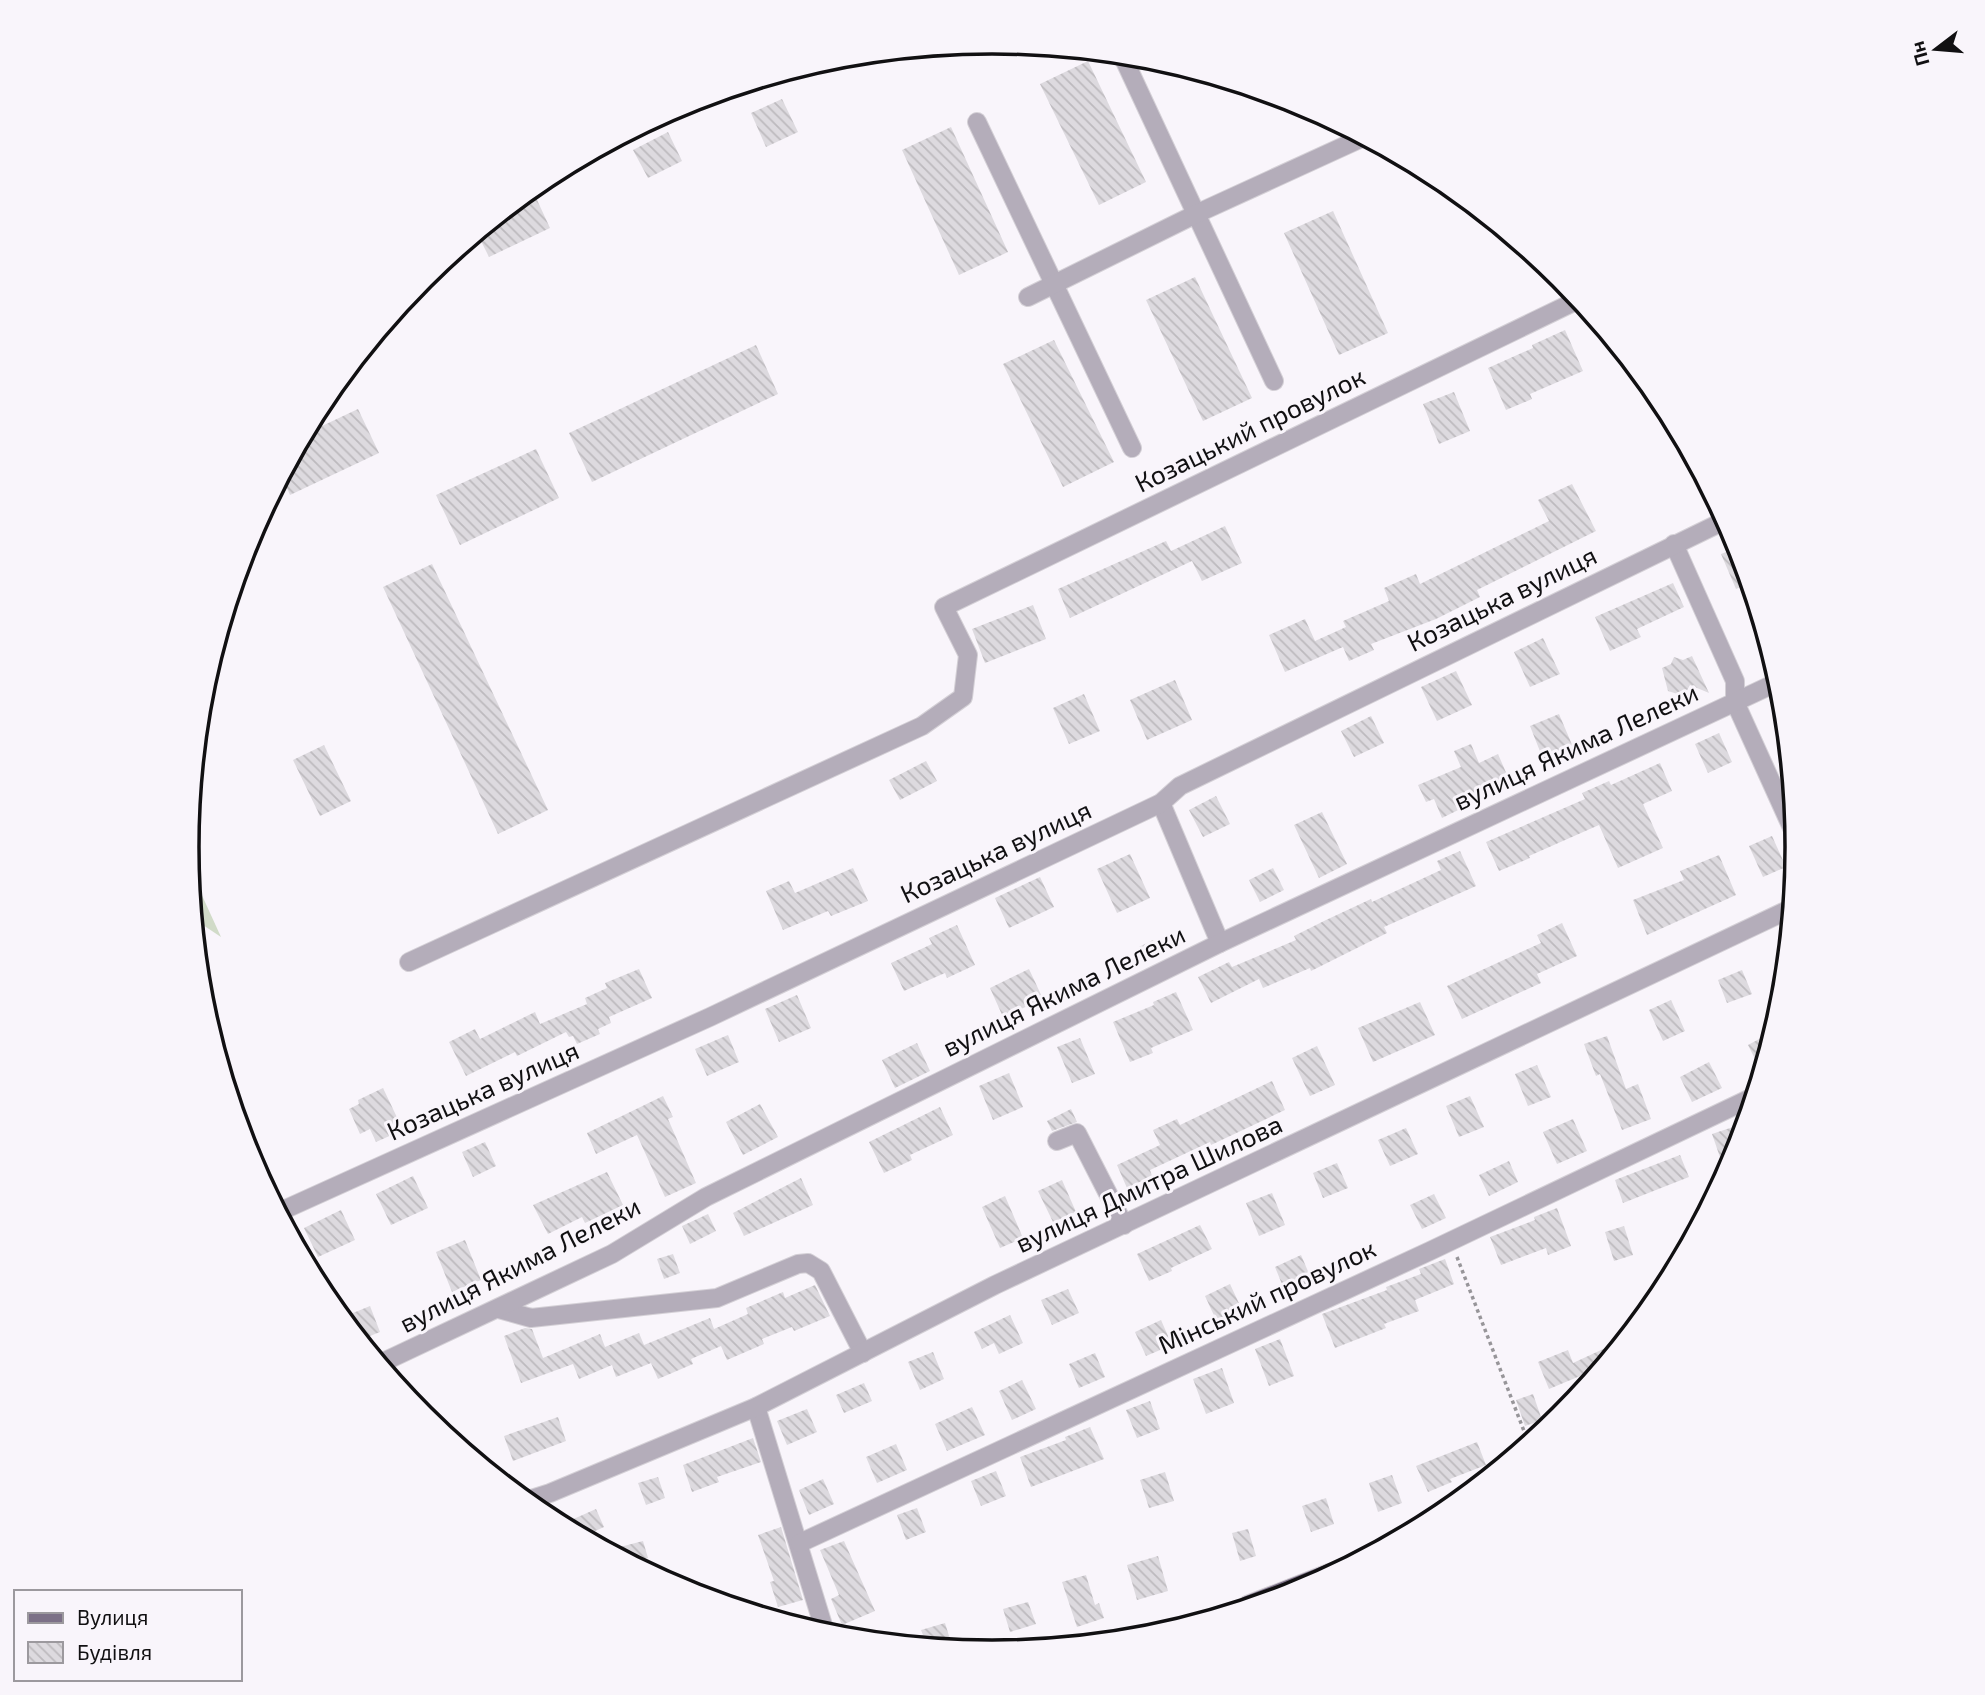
<svg xmlns="http://www.w3.org/2000/svg" width="1985" height="1695" font-family="'Exo 2',sans-serif">
<defs>
<pattern id="building-back-hatch" width="6" height="6" patternUnits="userSpaceOnUse" patternTransform="scale(1.75)"><rect width="6" height="6" fill="#dddadf"/><path d="M-1 5l2 2M0 0l6 6M5-1l2 2" fill="none" stroke="#bdbabe"/></pattern>
</defs>
<rect width="100%" height="100%" fill="#f9f5fb"/>
<path fill="#d1dbc8" d="M189,867l32,70 -27,-18z"/>
<g fill="url(#building-back-hatch)">
<path d="M1088,61l58,121 -47,23 -59,-121z"/>
<path d="M782,99l16,33 -32,15 -15,-34z"/>
<path d="M951,127l57,125 -49,23 -57,-125z"/>
<path d="M668,132l14,29 -34,17 -15,-28z"/>
<path d="M532,189l18,39 -61,29 -12,-24z"/>
<path d="M1333,211l55,122 -49,22 -55,-122z"/>
<path d="M1195,277l57,121 -49,23 -57,-121z"/>
<path d="M1565,330l18,41 -53,23 2,5 -26,11 -18,-42 45,-20 -1,-3z"/>
<path d="M1054,340l60,122 -51,25 -60,-123z"/>
<path d="M756,345l22,49 -186,88 -23,-49z"/>
<path d="M1454,392l16,39 -31,13 -16,-40z"/>
<path d="M358,409l21,44 -89,42 -8,-18 23,-43z"/>
<path d="M536,449l23,49 -99,47 -24,-50z"/>
<path d="M1572,484l24,47 -119,59 3,7 -44,22 -65,25 3,6 -25,11 -6,-14 -58,25 -16,-37 36,-16 10,22 31,-14 -3,-6 46,-20 -5,-13 32,-14 4,10 129,-63 -11,-21z"/>
<path d="M1225,526l17,37 -40,18 -10,-20 -122,57 -12,-29 108,-48 5,10z"/>
<path d="M1739,547l11,36 -14,6 -15,-35z"/>
<path d="M432,564l116,246 -50,24 -115,-247z"/>
<path d="M1673,583l11,24 -47,22 4,8 -31,14 -15,-34z"/>
<path d="M1033,605l13,34 -61,24 -13,-34z"/>
<path d="M1543,638l17,36 -30,13 -16,-35z"/>
<path d="M1692,656l17,37 -19,-8 -6,11 -16,-5 -6,-23 9,-4 3,-7 9,3z"/>
<path d="M1456,671l16,34 -35,16 -16,-34z"/>
<path d="M1175,680l17,40 -45,20 -17,-40z"/>
<path d="M1084,694l16,37 -31,13 -16,-36z"/>
<path d="M1559,714l14,33 -30,12 -13,-33z"/>
<path d="M1371,716l13,27 -30,14 -13,-26z"/>
<path d="M1719,733l13,29 -24,11 -13,-29z"/>
<path d="M1471,744l8,19 19,-9 13,30 -69,34 -8,-19 -8,3 -8,-17 43,-18 -7,-16z"/>
<path d="M324,745l27,56 -31,15 -27,-56z"/>
<path d="M926,761l11,20 -37,19 -11,-20z"/>
<path d="M1660,763l12,28 -29,13 20,44 -45,20 -19,-43 -70,31 1,2 -31,13 -13,-29 99,-43 -3,-6 27,-12 2,4z"/>
<path d="M1216,796l14,28 -27,13 -14,-27z"/>
<path d="M1322,812l25,52 -28,14 -25,-53z"/>
<path d="M1772,836l14,31 -23,10 -14,-31z"/>
<path d="M1460,851l16,35 -92,41 3,6 -76,38 -1,-3 -47,20 -4,-9 -48,24 -13,-26 31,-15 3,5 64,-27 -2,-4 32,-16 45,-21 1,3 69,-32 -4,-9z"/>
<path d="M1130,854l20,44 -33,15 -20,-44z"/>
<path d="M1719,855l17,40 -89,40 -14,-35 51,-20 -4,-9z"/>
<path d="M853,868l15,33 -37,15 -3,-5 -45,19 -17,-39 23,-10 6,12z"/>
<path d="M1273,868l11,22 -24,12 -11,-22z"/>
<path d="M1040,877l14,30 -45,21 -14,-30z"/>
<path d="M1562,923l15,33 -40,18 4,9 -79,36 -15,-33 94,-43 -4,-8z"/>
<path d="M957,925l18,40 -28,13 -2,-5 -41,18 -13,-28 41,-19 -3,-6z"/>
<path d="M1153,940l6,14 -13,7 -7,-14z"/>
<path d="M639,969l13,29 -43,19 2,6 -13,6 2,5 -23,10 -4,-8 -4,1 -3,-5 -49,24 -2,-4 -49,24 -17,-34 26,-13 5,10 55,-27 5,12 47,-20 -2,-6 22,-10 -2,-5z"/>
<path d="M1029,969l14,30 -40,18 -13,-29z"/>
<path d="M1742,970l10,24 -25,9 -9,-23z"/>
<path d="M1176,992l17,38 -42,18 2,5 -23,9 -17,-40 41,-17 -1,-3z"/>
<path d="M797,995l14,33 -32,14 -14,-33z"/>
<path d="M1671,1000l14,31 -22,10 -14,-31z"/>
<path d="M1420,1002l15,33 -62,27 -15,-34z"/>
<path d="M1774,1031l-9,32 -3,10 -14,-28z"/>
<path d="M728,1035l11,27 -32,14 -12,-27z"/>
<path d="M1607,1036l19,53 12,-5 13,35 -29,11 -22,-56 -4,2 -12,-32z"/>
<path d="M1080,1038l15,36 -23,9 -15,-36z"/>
<path d="M917,1043l13,28 -35,17 -13,-28z"/>
<path d="M1317,1046l18,39 -25,11 -18,-38z"/>
<path d="M1709,1062l13,26 -30,14 -12,-25z"/>
<path d="M1537,1065l14,32 -23,9 -13,-32z"/>
<path d="M1009,1073l14,34 -30,13 -14,-34z"/>
<path d="M1272,1081l13,29 -74,35 -1,-3 -60,28 2,6 -25,12 -10,-23 43,-20 -7,-15 24,-11 3,6z"/>
<path d="M383,1088l20,42 -27,12 -6,-13 -10,5 -11,-25 10,-5 -1,-4z"/>
<path d="M663,1096l10,21 -5,2 28,64 -31,14 -28,-62 -41,19 -9,-21z"/>
<path d="M1470,1096l14,31 -25,10 -13,-31z"/>
<path d="M760,1104l18,33 -35,18 -17,-33z"/>
<path d="M940,1107l13,28 -43,20 2,5 -28,13 -15,-31z"/>
<path d="M1071,1109l6,13 -25,9 -5,-10z"/>
<path d="M1573,1119l14,32 -30,13 -14,-32z"/>
<path d="M1739,1125l4,11 -6,20 -15,7 -10,-29z"/>
<path d="M1406,1128l12,26 -28,12 -12,-26z"/>
<path d="M485,1142l11,24 -23,11 -11,-25z"/>
<path d="M1680,1155l9,22 -66,26 -8,-23z"/>
<path d="M1509,1161l9,21 -29,14 -10,-21z"/>
<path d="M1337,1163l11,25 -25,10 -10,-25z"/>
<path d="M607,1172l16,33 -38,18 -3,-6 -34,17 -15,-29z"/>
<path d="M413,1176l15,32 -37,17 -15,-31z"/>
<path d="M801,1178l12,27 -69,31 -11,-23z"/>
<path d="M1062,1180l14,32 -23,10 -15,-31z"/>
<path d="M1272,1193l13,32 -26,11 -13,-33z"/>
<path d="M1434,1194l12,24 -24,11 -12,-24z"/>
<path d="M1005,1196l18,42 -23,10 -18,-41z"/>
<path d="M1557,1208l14,38 -23,9 -2,-7 -45,17 -11,-28 45,-17 -1,-3z"/>
<path d="M341,1210l14,30 -37,17 -14,-29z"/>
<path d="M708,1214l8,17 -26,13 -8,-18z"/>
<path d="M1200,1225l12,24 -41,19 1,3 -23,10 -12,-27z"/>
<path d="M1624,1226l9,29 -19,6 -9,-29z"/>
<path d="M465,1240l16,40 -29,12 -16,-40z"/>
<path d="M673,1254l7,19 -16,6 -7,-20z"/>
<path d="M1301,1255l12,28 -27,11 -11,-27z"/>
<path d="M1445,1259l9,25 -39,16 4,11 -35,13 2,4 -51,20 -13,-34 65,-24 -1,-3 35,-13 -2,-5z"/>
<path d="M1230,1284l13,28 -25,12 -13,-28z"/>
<path d="M815,1285l15,31 -36,15 -2,-4 -30,12 2,5 -37,16 -6,-14 -30,13 2,5 -35,15 -7,-16 -35,14 -4,-12 -33,14 -6,-15 -52,19 -17,-47 21,-8 7,1 11,29 57,-24 5,13 34,-14 5,12 66,-27 4,11 34,-15 -2,-6 37,-16 2,6z"/>
<path d="M1068,1289l11,24 -27,12 -11,-25z"/>
<path d="M370,1306l10,26 -20,8 -12,-25z"/>
<path d="M1010,1315l13,28 -24,11 -5,-11 -12,6 -8,-17z"/>
<path d="M1161,1320l11,25 -26,11 -11,-24z"/>
<path d="M1627,1338l-23,28 -55,23 -11,-27 30,-12 5,13z"/>
<path d="M1280,1339l14,37 -25,10 -14,-37z"/>
<path d="M933,1352l11,27 -24,11 -12,-28z"/>
<path d="M1095,1353l10,24 -26,11 -10,-24z"/>
<path d="M1222,1368l12,35 -28,11 -13,-35z"/>
<path d="M1022,1380l14,29 -24,11 -13,-29z"/>
<path d="M864,1383l8,18 -28,12 -8,-18z"/>
<path d="M1533,1394l9,26 -17,6 -9,-26z"/>
<path d="M1150,1401l10,28 -23,9 -11,-28z"/>
<path d="M972,1407l13,28 -38,16 -12,-27z"/>
<path d="M807,1409l10,23 -30,13 -10,-24z"/>
<path d="M558,1417l8,24 -53,20 -9,-25z"/>
<path d="M1090,1427l14,32 -73,28 -11,-30 46,-17 -1,-3z"/>
<path d="M753,1438l8,24 -44,15 2,5 -27,10 -9,-27z"/>
<path d="M1477,1442l9,23 -36,14 2,3 -24,10 -12,-26z"/>
<path d="M896,1444l11,26 -30,13 -11,-26z"/>
<path d="M996,1471l10,25 -25,10 -10,-25z"/>
<path d="M1165,1472l9,29 -25,7 -9,-28z"/>
<path d="M1392,1475l10,28 -24,9 -9,-29z"/>
<path d="M658,1477l7,21 -19,7 -8,-22z"/>
<path d="M823,1479l11,25 -25,11 -10,-25z"/>
<path d="M1326,1498l8,26 -23,8 -9,-26z"/>
<path d="M917,1508l9,24 -20,8 -9,-25z"/>
<path d="M596,1509l8,18 -22,10 -22,-12z"/>
<path d="M781,1527l22,73 -25,7 -8,-25 4,-1 -16,-46z"/>
<path d="M1248,1529l8,27 -16,5 -8,-28z"/>
<path d="M643,1541l5,17 -18,5 -7,-4 -3,-12z"/>
<path d="M844,1541l31,70 -33,14 -11,-26 8,-4 -19,-45z"/>
<path d="M1158,1556l10,35 -31,9 -10,-35z"/>
<path d="M1086,1575l9,30 4,-2 5,15 -27,9 -15,-45z"/>
<path d="M1028,1602l8,22 -26,8 -7,-23z"/>
<path d="M945,1623l8,26 -56,-5 26,-9 -2,-5z"/>
</g>
<g fill="none" stroke-linecap="round" stroke-linejoin="round">
<g stroke="#d4d0d6" stroke-width="20">
<g id="minor">
<path d="M1122,55l152,326"/>
<path d="M977,122l155,326"/>
<path d="M1028,297l168,-83 168,-77"/>
<path d="M1674,544l61,137v21l62,137"/>
<path d="M1161,803l59,140"/>
<path d="M409,962l513,-236 41,-29 5,-42 -24,-48 636,-308"/>
<path d="M1057,1141l20,-8 47,92"/>
<path d="M279,1212l431,-195 451,-214 19,-17 546,-266"/>
<path d="M499,1309l32,9 186,-20 81,-34 10,-1 13,8 42,82"/>
<path d="M379,1364l233,-110 94,-57 514,-254 560,-262"/>
<path d="M756,1407l70,228"/>
<path d="M525,1501l25,-8 206,-86 239,-122 797,-377"/>
<path d="M800,1543l630,-292 325,-155"/>
</g>
</g>
<g stroke="#d4d0d6" stroke-width="25">
<path id="major" d="M1249,1607l82,-32"/>
</g>
<path stroke="#979599" stroke-width="3.5" stroke-dasharray="3.5 3.5" stroke-linecap="butt" d="M1457,1257l72,187"/>
<use href="#minor" stroke="#b4adba" stroke-width="18"/>
<use href="#major" stroke="#7c7087" stroke-width="23"/>
</g>
<g text-anchor="middle" stroke-width="6" stroke-linejoin="round" paint-order="stroke">
<g font-size="26" fill="#111012" stroke="#f9f5fb">
<text transform="translate(1250 430) rotate(-26)" y="9">Козацький провулок</text>
<text transform="translate(1502 599) rotate(-26)" y="9">Козацька вулиця</text>
<text transform="translate(1576 747) rotate(-25)" y="9">вулиця Якима Лелеки</text>
<text transform="translate(996 852) rotate(-25)" y="9">Козацька вулиця</text>
<text transform="translate(1064 991) rotate(-26)" y="9">вулиця Якима Лелеки</text>
<text transform="translate(483 1091) rotate(-24)" y="9">Козацька вулиця</text>
<text transform="translate(1149 1184) rotate(-25)" y="9">вулиця Дмитра Шилова</text>
<text transform="translate(520 1265) rotate(-27)" y="9">вулиця Якима Лелеки</text>
<text transform="translate(1267 1297) rotate(-25)" y="9">Мінський провулок</text>
</g>
</g>
<path d="M0 0H1985V1695H0ZM199 847a793 793 0 1 1 1586 0a793 793 0 1 1-1586 0Z" fill="#f9f5fb" fill-rule="evenodd"/>
<path fill="none" stroke="#111012" stroke-width="3.5" d="M199 847a793 793 0 1 1 1586 0a793 793 0 1 1-1586 0Z"/>
<rect x="14" y="1590" width="228" height="91" fill="#f9f5fb" stroke="#9c999e" stroke-width="2"/>
<rect x="28" y="1613" width="35" height="10" fill="#7c7087" stroke="#9c999e" stroke-width="2"/>
<text x="77" y="1625" font-size="21" fill="#111012">Вулиця</text>
<rect x="28" y="1642" width="35" height="21" fill="url(#building-back-hatch)" stroke="#9c999e" stroke-width="2"/>
<text x="77" y="1660" font-size="21" fill="#111012">Будівля</text>
<g transform="translate(1936 49) rotate(254)" stroke="#f9f5fb" stroke-width="5" paint-order="stroke">
<path d="M0-5L12 26L0 18L-12 26Z" fill="#111012"/>
<text y="-10" font-size="19" font-weight="bold" text-anchor="middle" fill="#111012">Пн</text>
</g>
</svg>
